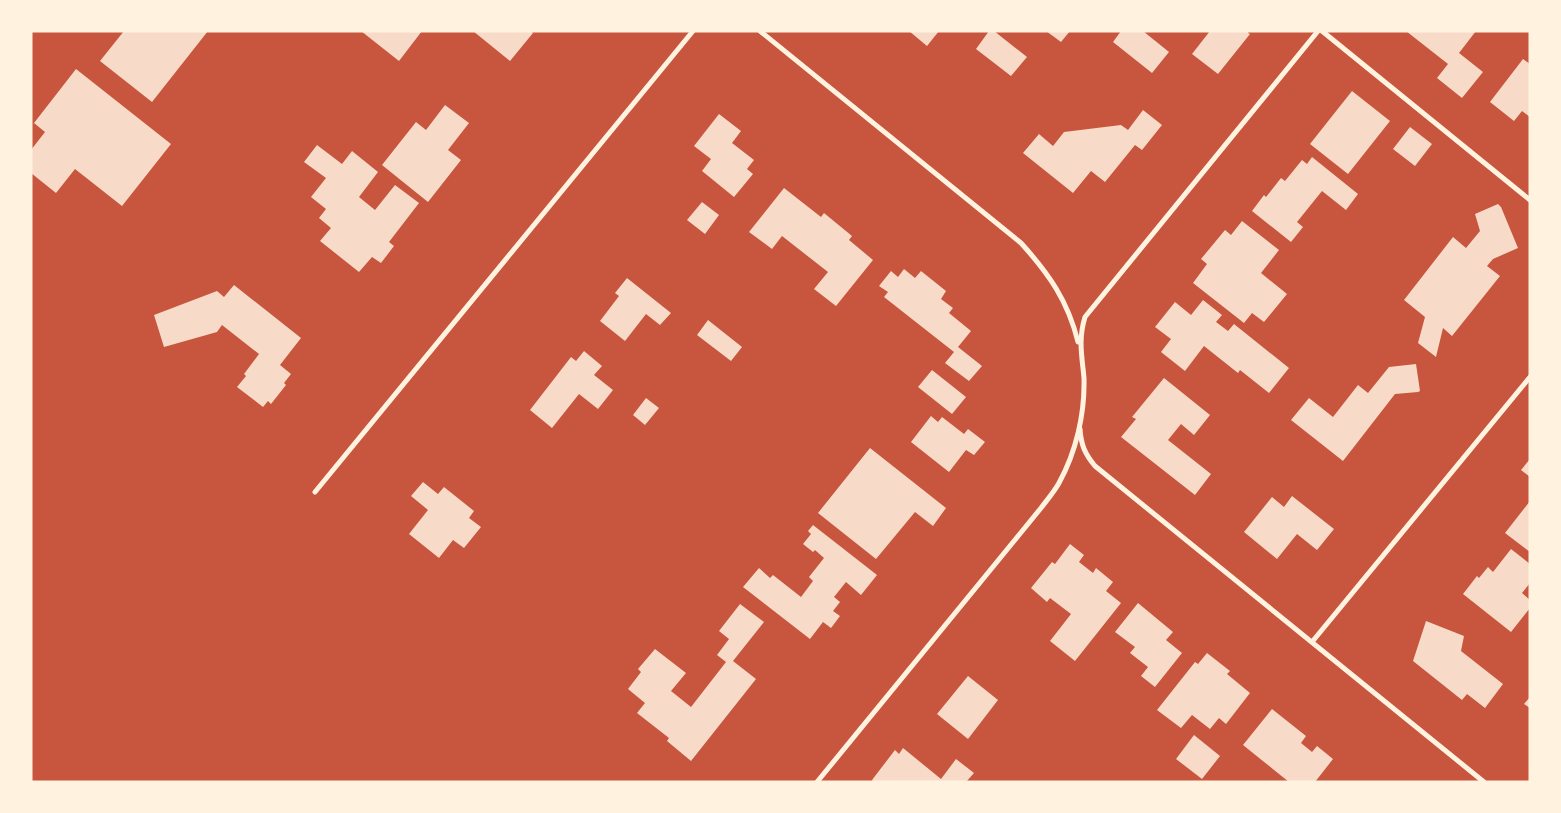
<svg xmlns="http://www.w3.org/2000/svg" width="1561" height="813" font-family="'DejaVu Sans',sans-serif">
<rect width="100%" height="100%" fill="#c8553d"/>
<g fill="#f7dbc8">
<path d="M124,31h84l-56,71 -52,-41z"/>
<path d="M361,31h61l-23,30z"/>
<path d="M473,31h58l2,2 -23,28z"/>
<path d="M909,31h30l-12,15z"/>
<path d="M989,31h5l33,26 -16,19 -35,-27z"/>
<path d="M1046,31h24l-9,11z"/>
<path d="M1121,31h22l26,21 -17,21 -39,-31z"/>
<path d="M1210,31h39l-1,2 2,1 -32,40 -26,-20z"/>
<path d="M1406,31h70l-17,22 24,19 -21,26 -25,-20 11,-14z"/>
<path d="M1523,59l7,5v53l-8,-6 -8,10 -24,-19z"/>
<path d="M76,69l95,75 -49,62 -47,-37 -19,24 -25,-20v-23l14,-18 -11,-9z"/>
<path d="M1352,91l38,30 -42,53 -38,-30z"/>
<path d="M445,105l24,18 -21,27 13,10 -33,42 -46,-37 34,-43 10,8z"/>
<path d="M1143,110l19,15 -20,25 -7,-5 -30,37 -14,-11 -18,22 -50,-40 16,-19 14,12 11,-14 57,-7 7,5z"/>
<path d="M719,114l22,17 -9,12 22,17 -7,9 6,5 -19,23 -32,-26 9,-12 -17,-13z"/>
<path d="M1410,127l22,17 -17,22 -22,-17z"/>
<path d="M317,145l25,19 10,-13 26,21 -19,25 16,13 20,-25 24,18 -30,39 5,4 -13,17 -9,-6 -13,15 -39,-31 11,-13 -12,-10 7,-9 -15,-12 15,-19 -22,-16z"/>
<path d="M1312,157l46,37 -12,16 -24,-19 -25,31 6,5 -12,15 -39,-31 12,-16 2,2 15,-19 4,3 17,-21 5,4z"/>
<path d="M784,188l37,29 3,-4 28,23 -3,4 24,20 -37,46 -22,-17 14,-17 -46,-36 -10,13 -23,-17z"/>
<path d="M702,202l17,13 -14,19 -18,-14z"/>
<path d="M1498,204l3,3 17,41 -25,11 -6,7 13,10 -48,60 -9,-8 -7,29 -18,-14 7,-26 -21,-17 49,-63 13,11 14,-17 -5,-17z"/>
<path d="M1242,221l37,29 -18,23 26,21 -23,28 -12,-9 -8,10 -51,-40 14,-19 -6,-5 24,-29 6,5z"/>
<path d="M904,269l11,9 6,-7 25,20 -5,8 12,9 -4,5 22,18 -13,16 24,19 -13,15 -24,-18 9,-11 -70,-55 4,-5 -9,-6 12,-15 7,6z"/>
<path d="M627,278l44,35 -11,12 -14,-11 -21,27 -25,-20 19,-25 -4,-3z"/>
<path d="M234,285l67,53 -21,27 11,9 -7,9 2,2 -15,19 -3,-3 -5,6 -26,-20 9,-11 -2,-2 15,-20 -37,-29 -5,7 -53,15 -10,-32 63,-24 7,6z"/>
<path d="M1203,300l19,15 -6,7 12,9 6,-7 55,44 -20,25 -29,-23 -2,3 -34,-27 -19,25 -24,-19 10,-13 -16,-12 20,-25 16,13z"/>
<path d="M708,320l34,27 -11,14 -34,-26z"/>
<path d="M584,351l18,15 -8,9 19,15 -15,19 -19,-15 -27,34 -22,-18 41,-53 5,4z"/>
<path d="M1416,364l4,27 -2,1 -23,2 -52,67 -52,-41 18,-22 24,19 25,-32 10,8 21,-26z"/>
<path d="M932,370l34,27 -14,17 -34,-27z"/>
<path d="M1164,378l46,37 -16,20 -13,-11 -13,16 43,34 -16,21 -74,-58 15,-18 -4,-2z"/>
<path d="M646,398l13,10 -14,17 -12,-10z"/>
<path d="M931,416l7,6 4,-5 22,17 4,-5 17,13 -11,13 -8,-5 -17,22 -38,-30z"/>
<path d="M870,448l76,60 -13,18 -18,-14 -39,47 -58,-46z"/>
<path d="M1530,459v18l-9,-7z"/>
<path d="M423,482l15,12 6,-7 30,24 -5,7 12,9 -17,21 -11,-8 -14,18 -30,-24 19,-24 -17,-14z"/>
<path d="M1292,496l42,33 -17,21 -20,-16 -20,25 -33,-27 28,-35 12,10z"/>
<path d="M1530,501v51l-25,-19z"/>
<path d="M813,525l64,50 -16,20 -15,-13 -12,15 6,5 -7,9 7,5 -9,12 -8,-6 -13,17 -67,-52 16,-19 11,10 3,-3 28,22 12,-16 -4,-4 15,-19 -9,-8 -2,2 -10,-8 8,-10 -3,-3z"/>
<path d="M1070,544l14,11 -5,7 14,11 3,-5 17,14 -7,9 15,12 -46,58 -25,-20 21,-27 -21,-16 -3,4 -16,-14 21,-26 3,2z"/>
<path d="M1511,549l19,15v19l-8,10 8,7v8l-19,24 -48,-38 14,-18 2,2 9,-11 5,5z"/>
<path d="M1138,603l35,29 -7,8 16,13 -27,34 -14,-11 7,-9 -18,-14 5,-6 -20,-15z"/>
<path d="M740,604l24,18 -31,39 23,18 -65,82 -24,-20 2,-3 -32,-25 8,-10 -17,-14 13,-17 -3,-3 17,-20 31,24 -15,18 20,16 35,-45 -9,-7 12,-16 -10,-8z"/>
<path d="M1426,621l38,15 -3,15 42,33 -18,24 -18,-14 -5,6 -49,-39z"/>
<path d="M1207,653l23,18 -3,3 23,19 -24,31 -7,-6 -9,11 -18,-14 -11,13 -24,-18 38,-48 3,2z"/>
<path d="M968,676l30,24 -30,39 -31,-25z"/>
<path d="M1530,697v11l-6,-4z"/>
<path d="M1272,709l34,27 -5,7 11,9 5,-6 16,13 -18,23h-26l-46,-37z"/>
<path d="M1194,735l26,21 -18,23 -26,-20z"/>
<path d="M903,748l38,31 15,-20 18,14 -8,9h-92l-2,-2 23,-30 4,4z"/>
</g>
<g fill="none" stroke-linecap="round" stroke-linejoin="round">
<g stroke="#fff3e0" stroke-width="5">
<path d="M760,31l261,212c28,31 47,58 57,99"/>
<path d="M1322,31l208,169"/>
<path d="M1080,429c1,16 5,25 15,37l389,316"/>
<path d="M315,492l378,-461"/>
<path d="M1312,642l218,-265"/>
<path d="M817,782l224,-274c6,-8 13,-16 18,-25 17,-31 26,-69 25,-105 -2,-22 -6,-38 1,-61l233,-286"/>
</g>
</g>
<rect width="1561" height="813" fill="none" stroke="#fff3e0" stroke-width="65"/>
</svg>
